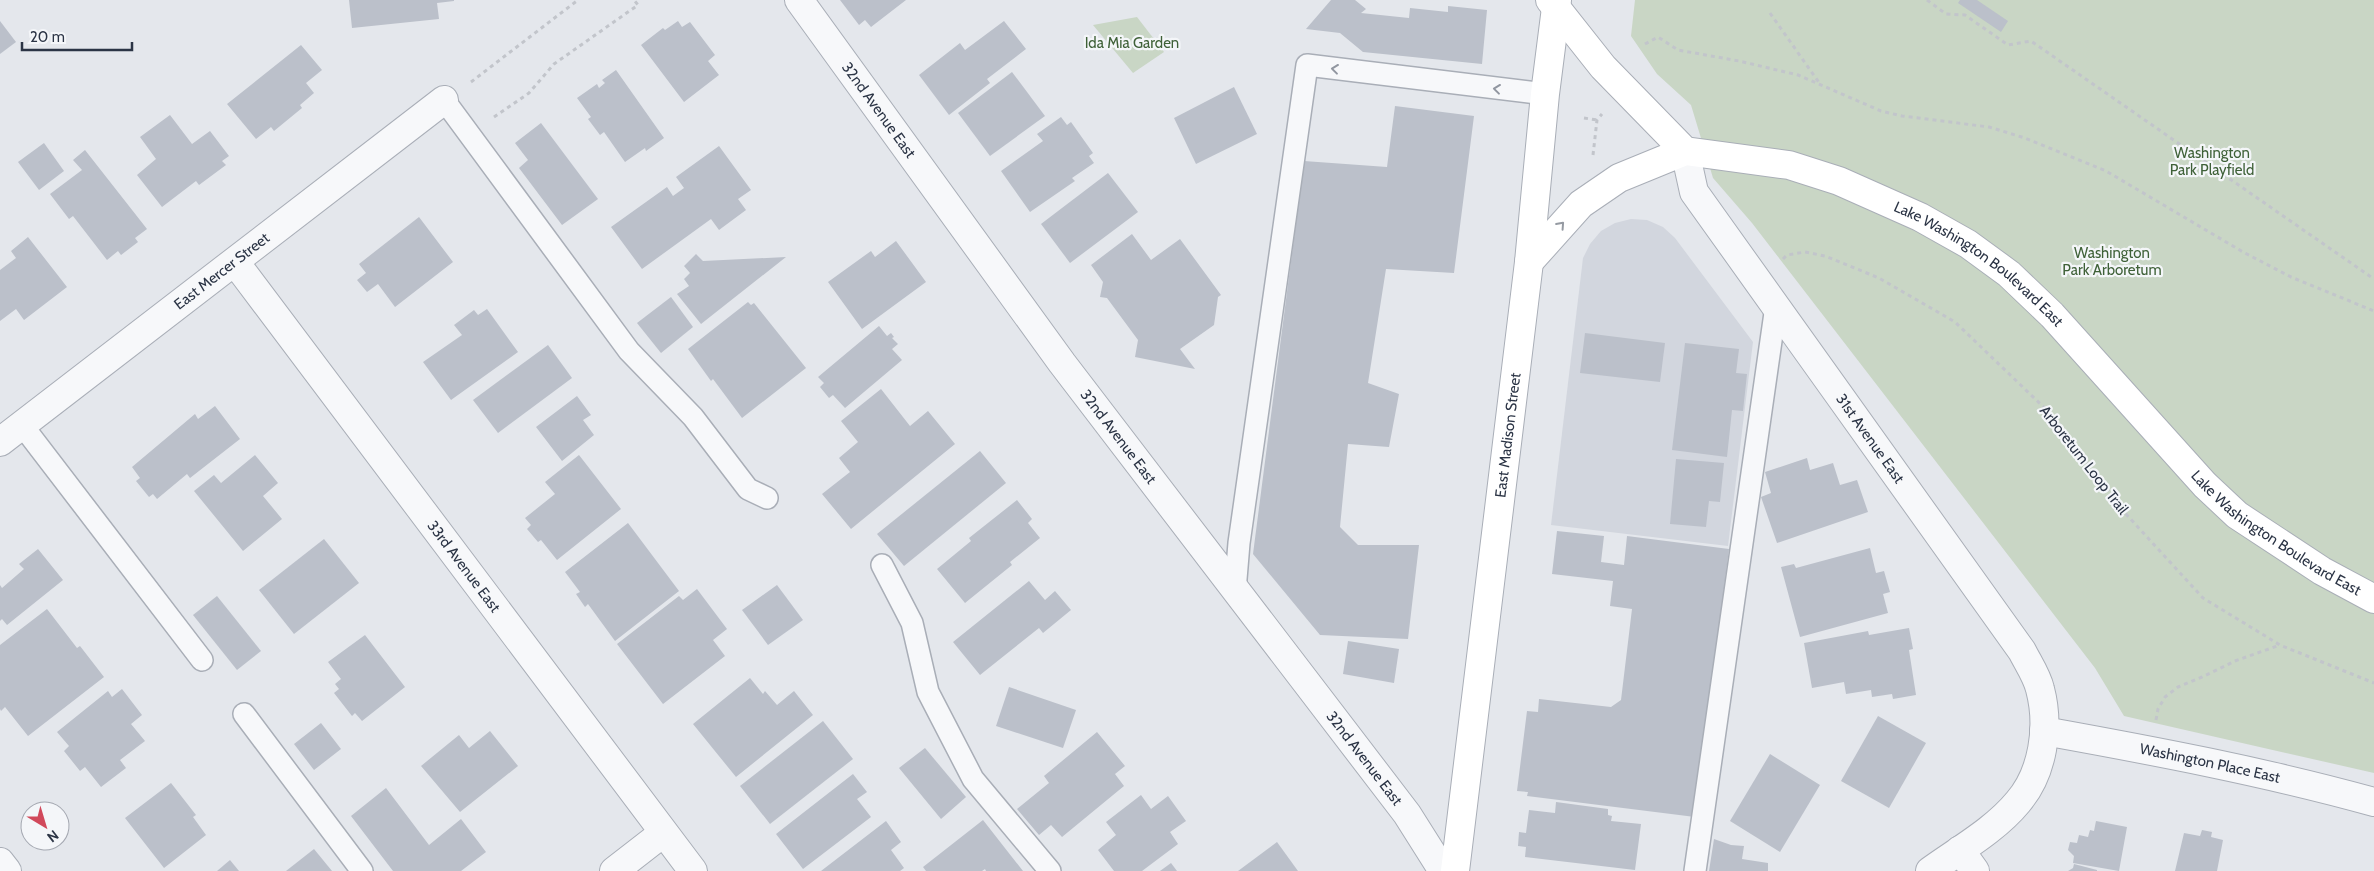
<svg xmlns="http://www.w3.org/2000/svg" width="2374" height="871" font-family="Cabin,sans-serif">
<rect width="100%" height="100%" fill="#e4e7ec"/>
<path fill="#d2d6de" d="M1631,219l16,1 16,7 12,11 78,104 -25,204 -177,-21 32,-267 7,-14 11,-13 14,-8z"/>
<g fill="#c9d6c5">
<path d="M1635,0h739v773l-250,-57 -29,-48 -343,-445 -39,-45 -22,-73 -34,-31 -26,-38z"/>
<path d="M1137,17l27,35 -31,21 -40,-48z"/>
</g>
<g fill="#bbc0ca">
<path d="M349,0h105v1l-17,2 2,16 -87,9z"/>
<path d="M840,0h66l-35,27 -6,-7 -6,5z"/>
<path d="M1331,0h24l11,9 -5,4 48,5 1,-10 38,4v-6l39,4 -5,54 -119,-12 -23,-19 -34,-4z"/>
<path d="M1960,0h17l31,21 -7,11 -43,-29z"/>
<path d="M0,21l16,21 -16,12z"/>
<path d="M678,21l4,6 8,-5 25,33 -7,6 11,14 -35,27 -43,-57 22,-17 2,2z"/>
<path d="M1004,21l22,28 -39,30 3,4 -41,32 -30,-40 41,-32 5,7z"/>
<path d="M301,45l21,25 -16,13 8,10 -14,12 2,3 -28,23 -3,-4 -15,12 -29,-35z"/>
<path d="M616,70l48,68 -18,13 -1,-3 -20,14 -21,-30 -4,3 -12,-16 3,-2 -14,-19 20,-14 2,4 6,-5 -3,-3z"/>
<path d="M1012,72l33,44 -55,40 -32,-43z"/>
<path d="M1234,87l23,47 -61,30 -22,-46z"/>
<path d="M1395,106l79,10 -20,157 -68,-4 -18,114 31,11 -10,53 -41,-3 -8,83 18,18h61l-11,94 -88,-4 -67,-81 51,-393 83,6z"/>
<path d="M170,115l22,29 18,-13 19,25 -7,5 4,4 -27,20 -3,-4 -34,26 -25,-32 19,-16 -16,-22z"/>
<path d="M1061,117l6,8 4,-3 22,31 -4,3 5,7 -22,15 3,3 -45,31 -29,-41 42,-30 -6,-7z"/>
<path d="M541,123l57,76 -36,26 -43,-57 9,-8 -13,-17z"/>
<path d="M44,143l20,28 -25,19 -21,-28z"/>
<path d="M719,146l32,44 -13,9 8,11 -27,20 -8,-11 -69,50 -31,-42 56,-40 6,9 11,-8 -8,-11z"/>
<path d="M85,150l62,79 -12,9 3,4 -17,13 -3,-4 -11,9 -34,-44 -4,3 -19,-25 32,-24 -9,-10z"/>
<path d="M1108,173l30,39 -68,51 -29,-39z"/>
<path d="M419,217l34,45 -58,45 -17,-23 -11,8 -10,-12 9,-7 -7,-9z"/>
<path d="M1132,234l19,26 29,-21 41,56 -3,2 -4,28 -34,24 15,20 -60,-12 3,-17 -31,-42 -7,-1 3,-15 -12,-17z"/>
<path d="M28,237l39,50 -43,33 -8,-11 -16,12v-51l16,-12 -5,-7z"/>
<path d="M896,241l30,41 -64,47 -34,-47 43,-31 4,6z"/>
<path d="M696,254l7,7 83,-4 -85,67 -24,-30 12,-8 -5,-7 6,-6 -6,-7z"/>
<path d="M671,297l22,30 -32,26 -24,-30z"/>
<path d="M748,302l3,3 3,-2 52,65 -64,50 -29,-39 -2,2 -23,-32z"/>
<path d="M487,309l31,43 -67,48 -28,-38 39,-27 -8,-10 20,-15 4,5z"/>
<path d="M879,326l8,10 4,-3 3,4 -2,1 6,6 -6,5 10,11 -57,48 -12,-13 -4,3 -9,-11 4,-4 -6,-6z"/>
<path d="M1585,333l80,10 -5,39 -80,-9z"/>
<path d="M1685,343l54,6 -3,24 11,1 -4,37 -11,-1 -5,47 -55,-7z"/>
<path d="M548,345l24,33 -74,55 -25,-33z"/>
<path d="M881,389l29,37 18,-15 27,33 -104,85 -29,-35 28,-22 -11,-14 19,-16 -17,-21z"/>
<path d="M577,396l14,19 -8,5 11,15 -32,26 -26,-34z"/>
<path d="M215,406l25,33 -50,39 -3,-4 -30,25 -4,-5 -4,3 -13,-16 4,-3 -8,-11 63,-53 3,5z"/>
<path d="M980,451l26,32 -102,83 -27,-32z"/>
<path d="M255,455l23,28 -15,13 19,23 -39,32 -49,-60 20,-16 7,8z"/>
<path d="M579,455l42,54 -64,51 -16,-20 -3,2 -11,-13 4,-4 -6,-7 30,-24 -10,-12z"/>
<path d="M1807,458l3,12 23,-7 7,22 17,-5 11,32 -91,31 -16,-46 10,-4 -6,-21z"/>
<path d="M1676,459l48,4 -4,39 -11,-1 -3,26 -36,-3z"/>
<path d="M1017,500l15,19 -4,4 12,15 -30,24 2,3 -47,38 -28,-34 34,-28 -2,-3z"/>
<path d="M628,523l51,68 -64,50 -27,-37 -3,3 -9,-13 4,-2 -15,-20z"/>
<path d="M1557,531l47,5 -3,26 23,3 3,-29 102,13 -34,268 -168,-21 1,-4 -11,-1 10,-80 11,1 1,-13 72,8 10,-7 11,-91 -22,-3 3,-25 -61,-7z"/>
<path d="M324,539l35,44 -65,51 -35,-44z"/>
<path d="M1870,548l6,25 8,-2 6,21 -7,2 5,19 -88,24 -19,-70 13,-3 2,4z"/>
<path d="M38,549l25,31 -56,45 -5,-6 -2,2v-36l2,3 22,-19 -5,-5z"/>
<path d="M1029,581l16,19 10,-9 16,19 -28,23 -4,-5 -59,47 -27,-33z"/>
<path d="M777,585l26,35 -35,25 -26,-35z"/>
<path d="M697,589l30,40 -14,11 12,16 -62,48 -46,-60 62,-48 4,4z"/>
<path d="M217,596l44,55 -24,19 -44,-55z"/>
<path d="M47,609l30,39 3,-2 24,31 -76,59 -23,-29 -4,4 -1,-2v-64z"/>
<path d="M1909,628l4,21 -4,1 7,45 -23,4 -1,-5 -20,3 -1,-7 -25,4 -2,-12 -32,6 -8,-45 64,-12 1,4z"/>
<path d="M365,635l40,52 -43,34 -7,-8 -3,3 -18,-23 5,-4 -4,-5 6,-5 -13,-17z"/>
<path d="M1348,641l51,8 -5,34 -51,-9z"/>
<path d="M750,678l13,16 2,-3 12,14 17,-14 19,24 -77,62 -43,-53z"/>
<path d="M1009,687l67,23 -13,38 -67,-22z"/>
<path d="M122,689l20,26 -11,9 14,17 -25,19 6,8 -25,19 -16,-20 -5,4 -16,-20 5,-5 -12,-14 51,-41 4,6z"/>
<path d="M1878,716l48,27 -37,65 -48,-27z"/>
<path d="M823,721l30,38 -83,65 -30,-38z"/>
<path d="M321,723l20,26 -27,21 -20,-26z"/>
<path d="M490,731l28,35 -58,46 -39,-46 38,-31 10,13z"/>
<path d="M1097,732l28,34 -10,8 9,12 -62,51 -11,-12 -12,10 -22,-26 32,-26 -5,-7z"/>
<path d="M925,748l41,49 -25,22 -42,-51z"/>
<path d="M1770,754l50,31 -40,67 -50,-31z"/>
<path d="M853,774l14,18 -10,7 14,18 -68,52 -27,-35z"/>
<path d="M171,783l25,32 -3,2 13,18 -42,33 -39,-50z"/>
<path d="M386,788l43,57 32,-26 25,33 -25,19h-68l-42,-55z"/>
<path d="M1141,795l10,14 17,-13 18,25 -16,11 8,12 -36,27h-28l-16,-21 18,-15 -10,-13z"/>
<path d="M1556,802l52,7v6l4,1 -1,5 30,3 -6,46 -110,-13 1,-10 -8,-1 1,-14 7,1 3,-23 26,3z"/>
<path d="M983,820l40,51h-37l-1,-2 -3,2h-56l-3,-4z"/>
<path d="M886,821l15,21 -10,8 13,18 -4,3h-79z"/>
<path d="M2096,821l31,6 -8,44 -46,-8 1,-7 -6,-6 2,-8 7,1 2,-8 9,2 2,-7 4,1z"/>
<path d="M2202,830l10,2 -1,5 12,3 -6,31h-42l9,-38 16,3z"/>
<path d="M1714,839l17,6 13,1 -2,13 26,4v8h-59z"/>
<path d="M1277,842l21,29h-60z"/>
<path d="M314,849l18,22h-46z"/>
<path d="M230,860l9,11h-22z"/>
<path d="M1171,863l6,8h-17z"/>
<path d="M2074,864l23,6v1h-29l5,-3z"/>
</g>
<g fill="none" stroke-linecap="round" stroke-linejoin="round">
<g stroke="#a9aeb7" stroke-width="24">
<g id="lane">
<path d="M444,100l185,251 64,66 55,72 19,9"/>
<path d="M22,425l180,235"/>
<path d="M882,565l30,58 16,69 45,87 77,92"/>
<path d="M1235,591l4,-48 68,-478 238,29"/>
<path d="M244,714l118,157"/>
<path d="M1695,871l81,-565"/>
</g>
</g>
<g stroke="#a9aeb7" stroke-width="30">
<g id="street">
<path id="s1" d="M799,0l263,363 345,451 36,57"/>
<path id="s2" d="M1685,151l9,41 328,459c6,12 15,25 18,38 10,38 3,84 -22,113 -23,28 -59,48 -88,69"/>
<path id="s3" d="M235,262l458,609"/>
<path id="s4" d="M0,442l444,-342"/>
<path id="s5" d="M2044,731c111,20 222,41 330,71"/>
<path d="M1960,850l15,21"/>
<path d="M0,862l7,9"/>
<path d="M614,871l49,-38"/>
</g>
</g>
<g stroke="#a9aeb7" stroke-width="30">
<g id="secondary">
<path id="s6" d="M1550,0l53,67 82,84 104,14 50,16 81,36 48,27 41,30 43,41 153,170 32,30 85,56 52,28"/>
<path d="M1529,262l52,-58 38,-26 66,-27"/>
<path id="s7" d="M1455,871l74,-609 16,-168 12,-94"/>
</g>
</g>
<g stroke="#c2c5cb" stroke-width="3" stroke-dasharray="4 4" stroke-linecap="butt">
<path d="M1927,0l19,14 19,1 43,30 23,-4 343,238"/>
<path d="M1770,13l50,71"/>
<path d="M1645,44l13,-7 20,13 61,11 59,14 83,36 21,5 87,11 36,11 81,33 137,81 48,25 83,34"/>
<path d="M471,82l107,-82"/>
<path d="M494,117l35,-24 25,-29 84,-59 -4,-5"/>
<path d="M1584,118l13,2"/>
<path d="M1593,155l4,-35 5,-6"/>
<path d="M1783,259l4,-4 18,-3 20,4 54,22 76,44 99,95 71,96 78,85 77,47 94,38"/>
<path d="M2156,720l2,-11 7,-12 13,-10 24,-10 33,-16 45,-16"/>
</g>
<use href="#lane" stroke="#f7f8fa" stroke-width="21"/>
<use href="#street" stroke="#f7f8fa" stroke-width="28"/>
<use href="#secondary" stroke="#fff" stroke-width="28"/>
</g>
<defs><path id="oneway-chevron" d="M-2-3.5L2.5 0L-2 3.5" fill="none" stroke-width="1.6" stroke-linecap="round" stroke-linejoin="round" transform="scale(1.25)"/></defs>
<g stroke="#9196a0">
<use href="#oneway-chevron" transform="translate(1335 69) rotate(-173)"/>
<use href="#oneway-chevron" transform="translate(1497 89) rotate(-173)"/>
</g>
<use stroke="#959aa2" href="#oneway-chevron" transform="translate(1561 225) rotate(-48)"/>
<g text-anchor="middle" stroke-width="4.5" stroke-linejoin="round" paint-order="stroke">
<g font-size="15" fill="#3f6138" stroke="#f4f6f9">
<text x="1132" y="48">Ida Mia Garden</text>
<text x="2212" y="158">Washington<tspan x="2212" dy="17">Park Playfield</tspan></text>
<text x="2112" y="258">Washington<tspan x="2112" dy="17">Park Arboretum</tspan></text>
</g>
<g font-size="15" fill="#2b3445" stroke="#f4f6f9">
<text dy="5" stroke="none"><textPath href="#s1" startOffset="136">32nd Avenue East</textPath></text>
<text dy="5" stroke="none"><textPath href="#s6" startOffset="524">Lake Washington Boulevard East</textPath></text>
<text dy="5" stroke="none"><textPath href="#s4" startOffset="280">East Mercer Street</textPath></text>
<text dy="5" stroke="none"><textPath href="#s7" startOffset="439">East Madison Street</textPath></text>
<text dy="5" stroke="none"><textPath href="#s1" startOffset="541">32nd Avenue East</textPath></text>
<text dy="5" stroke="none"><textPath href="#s2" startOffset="345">31st Avenue East</textPath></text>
<text transform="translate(2084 460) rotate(52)" y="5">Arboretum Loop Trail</text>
<text dy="5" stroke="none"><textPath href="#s6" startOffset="929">Lake Washington Boulevard East</textPath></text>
<text dy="5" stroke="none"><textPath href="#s3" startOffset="381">33rd Avenue East</textPath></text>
<text dy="5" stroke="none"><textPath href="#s1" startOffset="946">32nd Avenue East</textPath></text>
<text dy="5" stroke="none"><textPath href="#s5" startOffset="169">Washington Place East</textPath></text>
</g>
</g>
<g transform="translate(45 826) rotate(142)"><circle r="24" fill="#f4f6f9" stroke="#a4a8b1"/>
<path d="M0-4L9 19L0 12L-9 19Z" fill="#d1495b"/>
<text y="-8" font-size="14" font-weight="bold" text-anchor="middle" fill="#2b3445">N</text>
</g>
<path d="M22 42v8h110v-8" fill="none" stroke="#2b3445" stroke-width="2.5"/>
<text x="30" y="42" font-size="15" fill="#2b3445" stroke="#f4f6f9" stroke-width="4" paint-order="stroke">20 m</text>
</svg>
